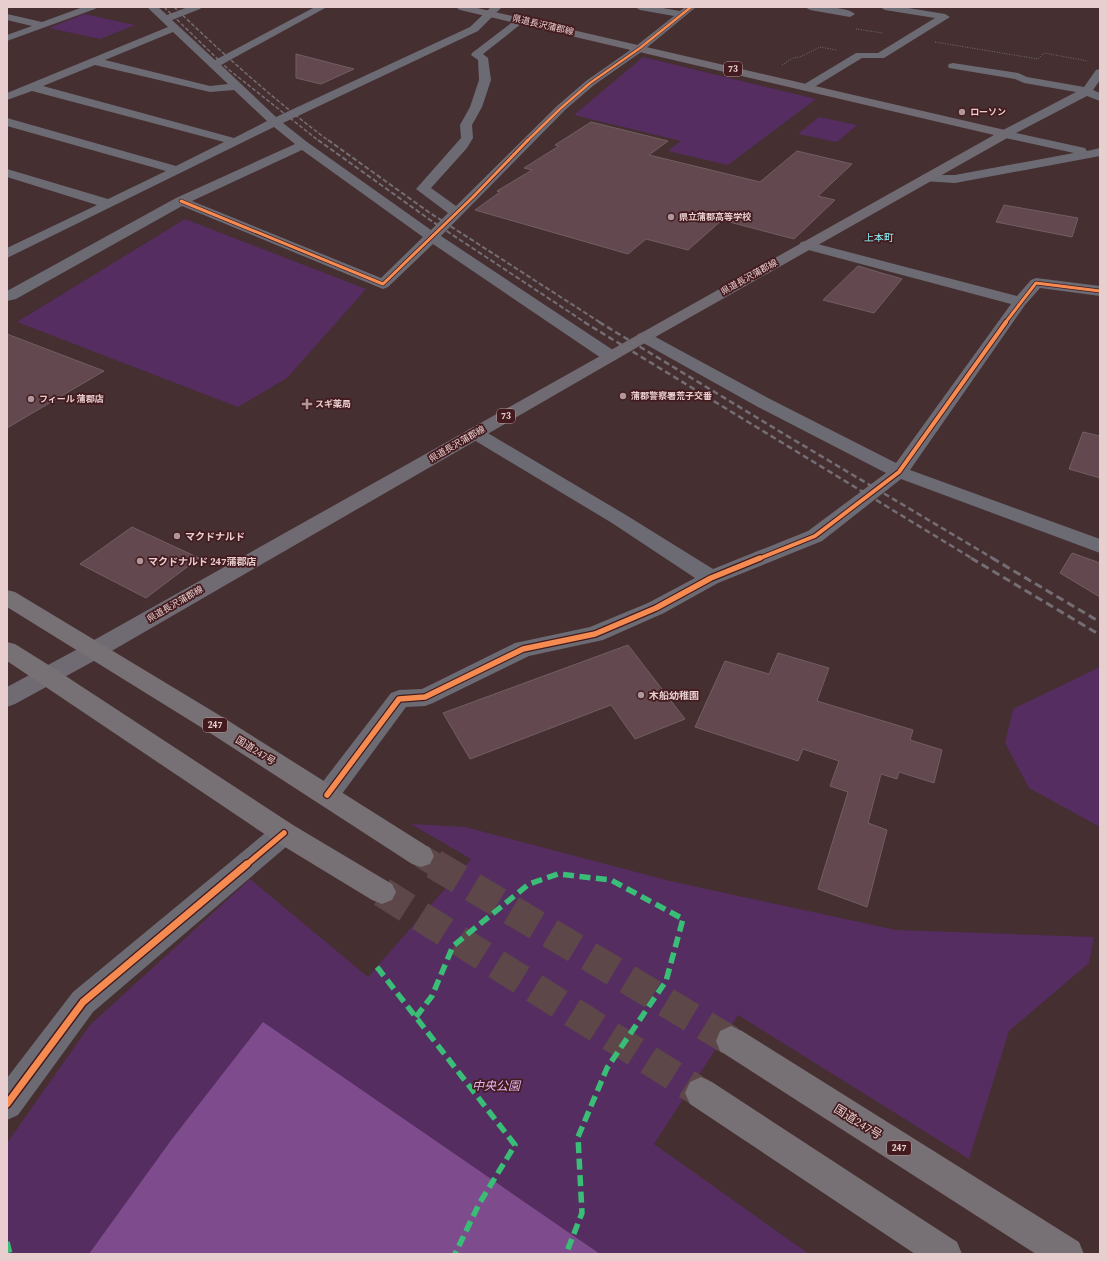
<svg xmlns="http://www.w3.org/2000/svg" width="1107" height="1261" font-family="'Source Serif 4','Noto Sans JP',serif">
<rect width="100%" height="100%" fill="#452f31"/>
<g fill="#552d60">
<path d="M84,14l51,11 -35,14 -51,-11z"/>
<path d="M643,57l173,42 -88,66 -60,-14 13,-10 -107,-26z"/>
<path d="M819,117l38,8 -20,17 -39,-8z"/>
<path d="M185,219l181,70 -79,89 -49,29 -221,-85z"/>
<path d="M1100,667v160l-71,-39 -24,-45 8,-34z"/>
<path d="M411,824l54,3 205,54 226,49 198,7 -5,26 -80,68 -40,128 -231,-144 -84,129 155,110h-802v-111l83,-118 160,-146 118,98 103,-118z"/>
</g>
<path fill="#7e4c8d" d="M263,1022l337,232h-511l83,-115z"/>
<g fill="#634850" stroke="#715f62">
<path d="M296,54l58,15 -33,15 -25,-6z"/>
<path d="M591,122l77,19 -19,14 111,27 37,-31 55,13 -34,32 17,4 -41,39 -72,-19 -34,30 -42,-11 -18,15 -153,-44 25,-18 -3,-1 35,-21 -8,-2 35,-22 -4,-1z"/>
<path d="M1004,205l74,13 -6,19 -76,-15z"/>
<path d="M858,266l44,13 -28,34 -51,-13z"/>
<path d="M7,334l97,37 -97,57z"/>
<path d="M1083,432l17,4v42l-31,-9z"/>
<path d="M132,527l67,31 -53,40 -66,-34z"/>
<path d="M1072,553l28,10v34l-40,-24z"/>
<path d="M628,645l57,74 -50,20 -24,-34 -141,54 -27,-46z"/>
<path d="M778,653l51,15 -12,33 96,29 -3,10 32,10 -8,33 -35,-11 -2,7 -16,-5 -13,49 19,7 -20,77 -49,-18 30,-97 -18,-6 9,-25 -36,-12 -5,12 -103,-34 30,-66 44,13z"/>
</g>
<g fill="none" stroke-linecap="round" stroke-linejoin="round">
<path stroke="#5e4749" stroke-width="24" stroke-dasharray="24 12" stroke-linecap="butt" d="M421,856l15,9"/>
<g stroke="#5e4749" stroke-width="30" stroke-dasharray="30 15" stroke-linecap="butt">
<path d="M434,864l297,177"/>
<path d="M382,892l319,201"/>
</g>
<g stroke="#716e74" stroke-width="1" stroke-dasharray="1 1.5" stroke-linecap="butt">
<path d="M856,29l27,4"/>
<path d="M935,42l103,17 6,-6 44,8"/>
<path d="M782,65l11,-7 7,-1 20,-10 16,3"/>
</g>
<g fill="#6c6b74" fill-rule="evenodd">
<path d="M83,7h14l-2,2 -88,32v-6l25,-9 -25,-6v-6l35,8z"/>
<path d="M147,7h11l9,8 21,-8h14l-2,2 -28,11 43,40 100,-53h12l-106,58 55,52 194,-90 21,-20h11l-24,24 -195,92 24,19 124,88 17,-17 -32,-24 45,-51 -1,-13 10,-18 9,-27 -1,-20 -7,-5 1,-2 46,-35 3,-1 5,3 -43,34 5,4 3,22 -9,27 -10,18 1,13 -6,10 -36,40 25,18 101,-100 29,-25 50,-35 38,-30 -34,-6 -5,-3h22l23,4 5,-4h11l-52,43 -50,35 -29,25 -124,126 175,116 2,4 -2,4 -6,1 -6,-1 -171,-116 -45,43 -5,2 -201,-83 -166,93 -9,2v-10l169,-93 119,-54 -21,-17 -267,131v-10l90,-43 -90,-28v-8l101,30 58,-28 -159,-45v-8l169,48 48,-24 -192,-51 -25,9v-7l161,-66zM173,32l55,52 -18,2 -105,-26zM95,65l115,27 24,-2 33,31 -33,17 -191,-52zM302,150l121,87 -42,41 -189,-77z"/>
<path d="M805,7c11,0 42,-1 50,7l-5,3 -40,-7z"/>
<path d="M880,7h22l43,7 5,3 -66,41h-22l-51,31h-8l-2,-2 2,-2 53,-32h22l57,-35 -50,-8z"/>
<path d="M953,63l65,10 9,4 57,10 12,-17 4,-1v11l-7,10 7,3v8l-13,-5 -71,37 69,15 2,3 13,-3v8l-145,27 -33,-2 -1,-3 1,-3h33l119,-22 -73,-16 -2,-3 2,-3 75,-39 -52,-9 -9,-4 -66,-11 -1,-2 1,-2z"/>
<path d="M806,241l211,55 14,-16 5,-2 64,8v10l-60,-8 -15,17 -115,165 190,69v14l-199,-74 -79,62 -104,42 -54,30 -61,27 -74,16 -96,47 -8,3 -19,1 -70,95 -9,3 -9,-3 -4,-7 4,-7 73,-95 8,-3 23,-1 93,-46 75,-16 58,-24 47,-25 -83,-55 -143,-86 -3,-4 3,-4 6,-1 6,1 145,86 87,54 95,-38 78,-58 -128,-66 -120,-67 -2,-3 2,-3 6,-2 6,2 120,65 126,64 115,-159 -210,-56 -2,-3 2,-3z"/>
<path d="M284,822l9,3 4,8 -4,8 -200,171 -75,103 -11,5v-42l66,-86 202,-167z"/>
</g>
<path fill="#706a72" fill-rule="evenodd" d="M455,7h18l532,123 4,1 2,3 -2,3 -359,203 -547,316 -88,48 -8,3v-20l80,-43 907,-509 -534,-125z"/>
<g fill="#777075" fill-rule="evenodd">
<path d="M7,590l8,2 209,126 206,130 4,8 -4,8 -9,3 -9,-3 -205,-133 -200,-124z"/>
<path d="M7,642l8,2 40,25 238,156 99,59 4,8 -4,8 -10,4 -10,-4 -97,-59 -268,-180z"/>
<path d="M731,1026l11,5 337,211 5,12h-48l-316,-203 -4,-10 4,-10z"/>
<path d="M701,1077l11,5 245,160 5,12h-47l-225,-150 -5,-11 5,-11z"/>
</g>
<g stroke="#746e74" stroke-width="1.5" stroke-dasharray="4 2" stroke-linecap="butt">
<path d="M164,7l64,62 91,72"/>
<path d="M174,7c49,47 100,93 155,134"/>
</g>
<g stroke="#746e74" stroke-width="2" stroke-dasharray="5 2.5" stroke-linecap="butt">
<path d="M318,140l115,82 153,101"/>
<path d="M328,140l102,73 171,110"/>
</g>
<g stroke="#746e74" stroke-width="2.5" stroke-dasharray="6 3.5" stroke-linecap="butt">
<path d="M584,322l389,237"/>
<path d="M599,322l185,112 210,125"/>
</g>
<g stroke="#746e74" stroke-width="3" stroke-dasharray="8 4.5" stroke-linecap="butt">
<path d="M971,558l129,77"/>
<path d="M992,558l108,64"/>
</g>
<g stroke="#3abd76" stroke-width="5.5" stroke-dasharray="11 5.5" stroke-linecap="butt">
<path d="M377,967l138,178 -36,59 -24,50"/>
<path d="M416,1017l16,-21 21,-50 76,-62 29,-10 53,6 72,39 -17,62 -59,87 -29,69 4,76 -16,41"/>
<path d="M7,1242l3,12"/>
</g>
<g stroke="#431b1f" stroke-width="3.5">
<path id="cycleway-far4" d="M527,141l34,-33 29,-25 50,-35 51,-41"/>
</g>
<g stroke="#431b1f" stroke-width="4.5">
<g id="cycleway-far3">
<path d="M181,201l202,83 90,-87 55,-57"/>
<path d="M1005,323l31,-40 64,8"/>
</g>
</g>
<g stroke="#431b1f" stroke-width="6">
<path id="cycleway-far2" d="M758,559l57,-23 84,-64 107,-150"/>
</g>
<g stroke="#431b1f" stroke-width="8">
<g id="cycleway-far1">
<path d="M327,795l72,-96 26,-2 98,-48 72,-15 61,-26 55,-30 49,-20"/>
<path d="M246,865l38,-32"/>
</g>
</g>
<g stroke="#431b1f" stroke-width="10">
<path id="cycleway" d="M7,1104l76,-102 164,-138"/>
</g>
<use href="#cycleway-far4" stroke="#f68b52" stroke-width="2.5"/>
<use href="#cycleway-far3" stroke="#f68b52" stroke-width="3"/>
<use href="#cycleway-far2" stroke="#f68b52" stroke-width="4"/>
<use href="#cycleway-far1" stroke="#f68b52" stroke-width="5.5"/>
<use href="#cycleway" stroke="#f68b52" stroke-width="7"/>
</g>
<g fill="#b09698" stroke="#431b1f" stroke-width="1.5">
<circle cx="962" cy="112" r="4"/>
<circle cx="671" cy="217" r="4"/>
<circle cx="623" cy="396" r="4"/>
<circle cx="31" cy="399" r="4"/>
<path d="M305 398h4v4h4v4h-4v4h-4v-4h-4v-4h4z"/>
<circle cx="177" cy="536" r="4"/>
<circle cx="140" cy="561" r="4"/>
<circle cx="641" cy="695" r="4"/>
</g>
<g text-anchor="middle" stroke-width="3.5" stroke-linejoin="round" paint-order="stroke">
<g font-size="9" fill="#e9cecf" stroke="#431b1f">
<text transform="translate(543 25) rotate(13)" y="3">県道長沢蒲郡線</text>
<text transform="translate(749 277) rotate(-29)" y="3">県道長沢蒲郡線</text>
<text transform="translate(457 444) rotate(-30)" y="3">県道長沢蒲郡線</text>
<text transform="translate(175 604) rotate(-30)" y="3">県道長沢蒲郡線</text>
</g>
<g fill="#431b1f" stroke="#b7989a" stroke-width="1">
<rect x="724" y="62" width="18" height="14" rx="3"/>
<rect x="497" y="409" width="18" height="14" rx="3"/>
<rect x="203" y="718" width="24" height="14" rx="3"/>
<rect x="887" y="1141" width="24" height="14" rx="3"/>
</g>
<g font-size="9" font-weight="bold" fill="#e9cecf">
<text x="733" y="72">73</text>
<text x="506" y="419">73</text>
<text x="215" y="728">247</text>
<text x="899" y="1151">247</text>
</g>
<g font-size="9" font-weight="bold" fill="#e9cecf" stroke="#431b1f" text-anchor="start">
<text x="970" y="115">ローソン</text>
<text x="679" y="220">県立蒲郡高等学校</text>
<text x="631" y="399">蒲郡警察署荒子交番</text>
<text x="39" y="402">フィール 蒲郡店</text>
<text x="315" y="407">スギ薬局</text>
</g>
<g font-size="10" fill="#89f5f6" stroke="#431b1f">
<text x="879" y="241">上本町</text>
</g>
<g font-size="10" font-weight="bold" fill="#e9cecf" stroke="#431b1f" text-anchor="start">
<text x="185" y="540">マクドナルド</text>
<text x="148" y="565">マクドナルド 247蒲郡店</text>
<text x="649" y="699">木船幼稚園</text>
</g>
<g font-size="10" fill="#e9cecf" stroke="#431b1f">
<text transform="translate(256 750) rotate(32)" y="4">国道247号</text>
</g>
<g font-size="12" font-style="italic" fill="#e1b6f2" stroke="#431b1f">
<text x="496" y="1090">中央公園</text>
</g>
<g font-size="12" fill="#e9cecf" stroke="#431b1f">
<text transform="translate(858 1122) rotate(32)" y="4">国道247号</text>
</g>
</g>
<rect width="1107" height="1261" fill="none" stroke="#e9cecf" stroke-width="16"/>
</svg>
